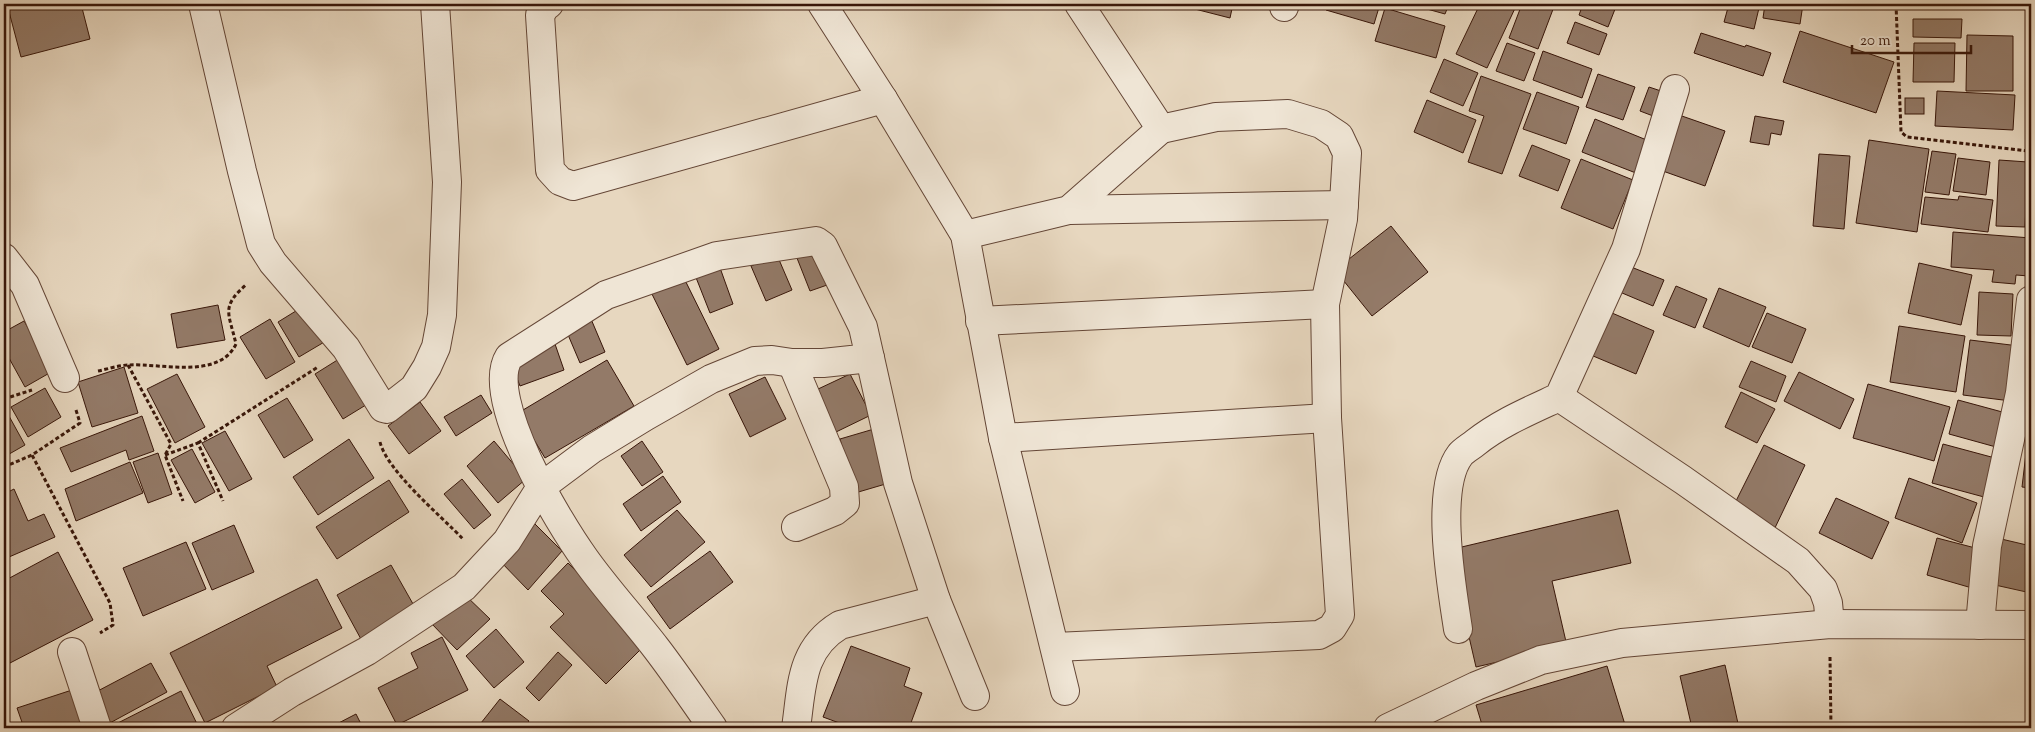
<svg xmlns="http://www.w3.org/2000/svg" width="2035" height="732" font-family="'Sorts Mill Goudy',serif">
<rect width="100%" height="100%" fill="#e7d7bf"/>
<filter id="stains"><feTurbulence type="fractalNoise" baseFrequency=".004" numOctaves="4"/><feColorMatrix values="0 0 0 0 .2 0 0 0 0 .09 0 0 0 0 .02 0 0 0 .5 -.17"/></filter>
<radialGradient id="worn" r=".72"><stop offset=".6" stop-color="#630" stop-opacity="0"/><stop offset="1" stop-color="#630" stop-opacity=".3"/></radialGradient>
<g fill="#937a68" stroke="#381609">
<path d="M7,4h74l9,35 -69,18z"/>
<path d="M1187,4h46l-3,14 -43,-11z"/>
<path d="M1328,4h52l-6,20 -48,-14z"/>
<path d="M1409,4h40l-4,10z"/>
<path d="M1480,4h37l-30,64 -31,-14z"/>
<path d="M1522,4h33l-17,45 -29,-11z"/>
<path d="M1583,4h34l-9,23 -29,-12z"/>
<path d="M1729,4h11l19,4 -5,21 -30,-7z"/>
<path d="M1765,4h38l-3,20 -37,-6z"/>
<rect x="1977" y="4" width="34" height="4"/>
<path d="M1385,8l60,18 -9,32 -61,-17z"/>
<path d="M1913,19h49l-1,19 -48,-1z"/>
<path d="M1575,22l32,12 -8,21 -32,-12z"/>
<path d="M1800,31l94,31 -18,51 -93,-31z"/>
<path d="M1701,33l44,14 1,-2 25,8 -8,23 -69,-23z"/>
<path d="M1967,35l46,1v55h-47z"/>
<path d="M1507,43l28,10 -11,28 -28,-10z"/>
<path d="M1914,43h41l-1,39h-41z"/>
<path d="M1543,51l49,18 -10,29 -49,-18z"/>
<path d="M1444,59l34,14 -15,33 -33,-14z"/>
<path d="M1598,74l37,13 -12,33 -37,-13z"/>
<path d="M1481,76l50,18 -29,80 -34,-12 16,-46 -15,-5z"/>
<path d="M1649,87l21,7 -9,25 -21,-8z"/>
<path d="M1937,91l78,4 -2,35 -78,-4z"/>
<path d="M1537,92l42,15 -13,37 -43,-15z"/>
<rect x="1905" y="98" width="19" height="16"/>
<path d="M1427,100l49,20 -13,33 -49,-21z"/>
<path d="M1679,115l46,16 -20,55 -45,-16z"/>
<path d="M1755,116l29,5 -3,14 -10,-2 -2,12 -19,-3z"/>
<path d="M1595,119l59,24 -13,32 -59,-23z"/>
<path d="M1869,140l60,9 -12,83 -61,-9z"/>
<path d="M1532,145l38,15 -12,31 -39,-15z"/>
<path d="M1932,151l24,3 -7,41 -24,-3z"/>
<path d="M1819,154l31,2 -6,73 -31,-3z"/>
<path d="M1958,158l32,4 -4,33 -33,-4z"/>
<path d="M1581,159l52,21 -20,49 -52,-21z"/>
<path d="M1999,160l29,2 -3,65 -29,-1z"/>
<path d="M1959,196l34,4 -5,32 -67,-8 4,-27 33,3z"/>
<path d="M1391,226l37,46 -56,44 -37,-46z"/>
<path d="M1953,232l78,6 -2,38 -13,-1 -1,9 -23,-2 2,-12 -43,-3z"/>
<path d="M814,245l16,39 -20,7 -15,-38z"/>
<path d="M777,255l15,35 -26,11 -15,-35z"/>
<path d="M1919,263l53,12 -11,50 -53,-12z"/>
<path d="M719,265l14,39 -23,9 -15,-38z"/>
<path d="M1626,265l38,15 -11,26 -38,-16z"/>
<path d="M680,270l39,79 -32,16 -39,-79z"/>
<path d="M4,282l5,30 -5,1z"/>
<path d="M1676,286l31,13 -12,29 -32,-13z"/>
<path d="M1719,288l47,19 -17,40 -46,-20z"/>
<path d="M1979,292l34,2 -2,42 -34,-1z"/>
<path d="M218,305l7,35 -48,8 -6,-34z"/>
<path d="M304,306l22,35 -27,16 -21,-35z"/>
<path d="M1605,310l49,21 -18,43 -50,-21z"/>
<path d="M1767,313l39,16 -14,34 -40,-16z"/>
<path d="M270,319l25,43 -29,17 -26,-42z"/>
<path d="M591,319l14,33 -25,11 -14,-33z"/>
<path d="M24,321l29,50 -28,16 -21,-38v-17z"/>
<path d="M1899,326l66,10 -9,56 -66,-10z"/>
<path d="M1970,340l49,6 -8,55 -48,-6z"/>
<path d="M555,344l9,26 -44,16 -10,-26z"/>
<path d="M347,354l27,46 -31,19 -28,-45z"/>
<path d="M607,360l27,46 -89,52 -27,-45z"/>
<path d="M1751,361l35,15 -10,26 -37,-15z"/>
<path d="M124,367l14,46 -46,14 -14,-45z"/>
<path d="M1799,372l55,27 -14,30 -56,-28z"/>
<path d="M177,374l28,53 -30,16 -28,-54z"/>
<path d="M850,374l21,41 -35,17 -20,-42z"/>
<path d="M765,377l21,42 -36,18 -21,-43z"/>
<path d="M1868,384l82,23 -16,54 -81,-23z"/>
<path d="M45,388l16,29 -33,20 -17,-30z"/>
<path d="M1741,392l34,17 -18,34 -32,-16z"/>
<path d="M2031,392v46l-14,-3z"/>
<path d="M481,395l11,18 -36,23 -12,-19z"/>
<path d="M287,398l26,42 -29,18 -26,-43z"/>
<path d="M1958,400l48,13 -10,34 -47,-13z"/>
<path d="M420,402l21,29 -32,23 -21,-28z"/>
<path d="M4,407l21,38 -21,12z"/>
<path d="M142,416l12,35 -25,9 -3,-10 -55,22 -11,-24z"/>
<path d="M874,429l15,54 -34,10 -15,-54z"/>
<path d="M225,431l27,48 -23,12 -27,-48z"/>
<path d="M349,439l25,39 -56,37 -25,-38z"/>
<path d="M494,441l32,38 -28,24 -31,-37z"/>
<path d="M642,441l21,31 -21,14 -21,-30z"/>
<path d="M1943,444l52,14 -11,39 -52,-14z"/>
<path d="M1764,445l41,20 -32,67 -42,-21z"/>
<path d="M192,449l23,43 -20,11 -24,-43z"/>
<path d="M158,453l14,41 -24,9 -15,-41z"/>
<path d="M2026,453l5,1v34l-9,-1z"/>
<path d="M130,462l13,31 -67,28 -11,-32z"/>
<path d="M663,476l18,26 -40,29 -18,-27z"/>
<path d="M1909,478l68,25 -15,40 -67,-25z"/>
<path d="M462,479l29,36 -17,14 -30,-35z"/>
<path d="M389,480l20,32 -72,47 -21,-32z"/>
<path d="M14,489l14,32 16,-7 11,23 -46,20 -5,-12v-51z"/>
<path d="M1836,498l53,24 -17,37 -53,-26z"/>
<path d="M677,510l28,32 -54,45 -27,-32z"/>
<path d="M1618,510l13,53 -79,18 15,65 -91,21 -27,-117z"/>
<path d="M533,522l29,29 -34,39 -30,-31z"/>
<path d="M234,525l20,47 -42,18 -20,-47z"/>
<path d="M1937,538l46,12 -11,38 -45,-13z"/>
<path d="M1997,538l34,8v47l-45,-10z"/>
<path d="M186,542l20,47 -63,27 -20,-48z"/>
<path d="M710,551l23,31 -63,47 -23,-32z"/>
<path d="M58,552l35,68 -83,43 -6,-13v-69z"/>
<path d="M568,563l79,80 -41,41 -56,-57 14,-13 -23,-23z"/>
<path d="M391,565l26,46 -55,30 -25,-46z"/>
<path d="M317,579l25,49 -75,38 10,21 -72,36 -35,-70z"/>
<path d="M463,593l27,26 -33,31 -26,-27z"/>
<path d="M496,629l28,33 -30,26 -28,-32z"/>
<path d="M442,637l26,53 -71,35 -19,-37 40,-20 -7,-15z"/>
<path d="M851,646l59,22 -6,18 18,7 -13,35h-15l-7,-2 -1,2h-33l-30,-11z"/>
<path d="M558,652l14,13 -33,36 -13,-13z"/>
<path d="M4,663l5,27 -5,1z"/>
<path d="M151,663l16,29 -59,32 -16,-30z"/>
<path d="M1725,665l14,63h-47l-12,-52z"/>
<path d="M1607,666l19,62h-143l-7,-23z"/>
<path d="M75,689l12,37 -7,2h-56l-7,-20z"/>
<path d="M181,691l18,37h-91z"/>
<path d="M500,699l29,22 -5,7h-47z"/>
<path d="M356,714l7,14h-34z"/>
</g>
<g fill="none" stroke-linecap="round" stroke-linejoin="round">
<g stroke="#644636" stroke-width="30">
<g id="street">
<path d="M203,4l39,167 19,73 12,19 73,85 37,60 4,1 27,-21 13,-21 9,-20 6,-32 5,-133 -12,-178"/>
<path d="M549,4l-4,3 -5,8 10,155 10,11 13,5 310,-87"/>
<path d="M822,4l61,95 82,136 38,203 62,253"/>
<path d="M1284,7l1,-3"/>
<path d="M1069,210l275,-5"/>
<path d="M965,235l104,-25 92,-81"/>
<path d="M4,258l21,27 40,93"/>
<path d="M980,321l345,-17"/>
<path d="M870,358l28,125 38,117 39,96"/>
<path d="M792,363l52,124 1,16 -10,8 -39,16"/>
<path d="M1559,397l124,83 115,81 25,28 5,14 2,21"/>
<path d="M1003,438l324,-20"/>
<path d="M1980,625l7,-79 33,-153 11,-93"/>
<path d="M1458,629c-6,-40 -24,-140 2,-174 3,-4 10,-8 15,-12 25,-20 54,-32 84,-46l67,-148 49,-160"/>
<path d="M1055,647l264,-12 13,-7 8,-13 -13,-197 -2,-114 18,-85 4,-66 -8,-17 -18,-12 -33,-10 -72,3 -55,12 -82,-125"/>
<path d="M72,652l25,76"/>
<path d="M236,728l56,-36 75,-41 97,-64 43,-46 34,-54 51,-38 54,-33 65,-37 44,-18 17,-1 20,3h31l47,-5 -7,-31 -40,-81 -7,-5 -99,15 -111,39 -97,62c-26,41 50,166 76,202 22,31 48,59 71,89 20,26 38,53 57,80"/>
<path d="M796,728c6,-41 4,-79 44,-103l96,-25"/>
<path d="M1388,728l88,-42 65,-26 81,-17 208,-19 201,1"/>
</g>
</g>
<g stroke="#381609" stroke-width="3" stroke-dasharray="4 2.5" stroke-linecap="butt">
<path d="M1896,4l5,128 6,5 121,14 3,5"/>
<path d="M128,365l43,79 -6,11 18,46"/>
<path d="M98,371c10,-2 21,-6 31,-6 32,-2 90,15 107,-21 -7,-31 -16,-37 11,-60"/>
<path d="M4,399l28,-9"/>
<path d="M76,410l4,13 -48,32 78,148 3,22 -13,8"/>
<path d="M380,442c7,29 61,74 83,97"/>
<path d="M198,443l120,-76"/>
<path d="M165,455l33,-12 25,58"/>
<path d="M4,467l28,-12"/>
<path d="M1830,657l1,71"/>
</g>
<use href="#street" stroke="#efe5d5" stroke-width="28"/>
</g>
<rect width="2035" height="732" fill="none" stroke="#e7d7bf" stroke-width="20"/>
<rect x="5" y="5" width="2025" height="722" fill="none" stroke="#381609" stroke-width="2.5"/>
<rect x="10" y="10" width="2015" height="712" fill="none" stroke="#381609"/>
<path d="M1852 45v8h119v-8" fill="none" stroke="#381609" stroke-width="2.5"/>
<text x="1860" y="45" font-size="15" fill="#381609" stroke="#efe5d5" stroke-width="4" paint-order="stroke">20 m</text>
<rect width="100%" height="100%" filter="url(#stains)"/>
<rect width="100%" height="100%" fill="url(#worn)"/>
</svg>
